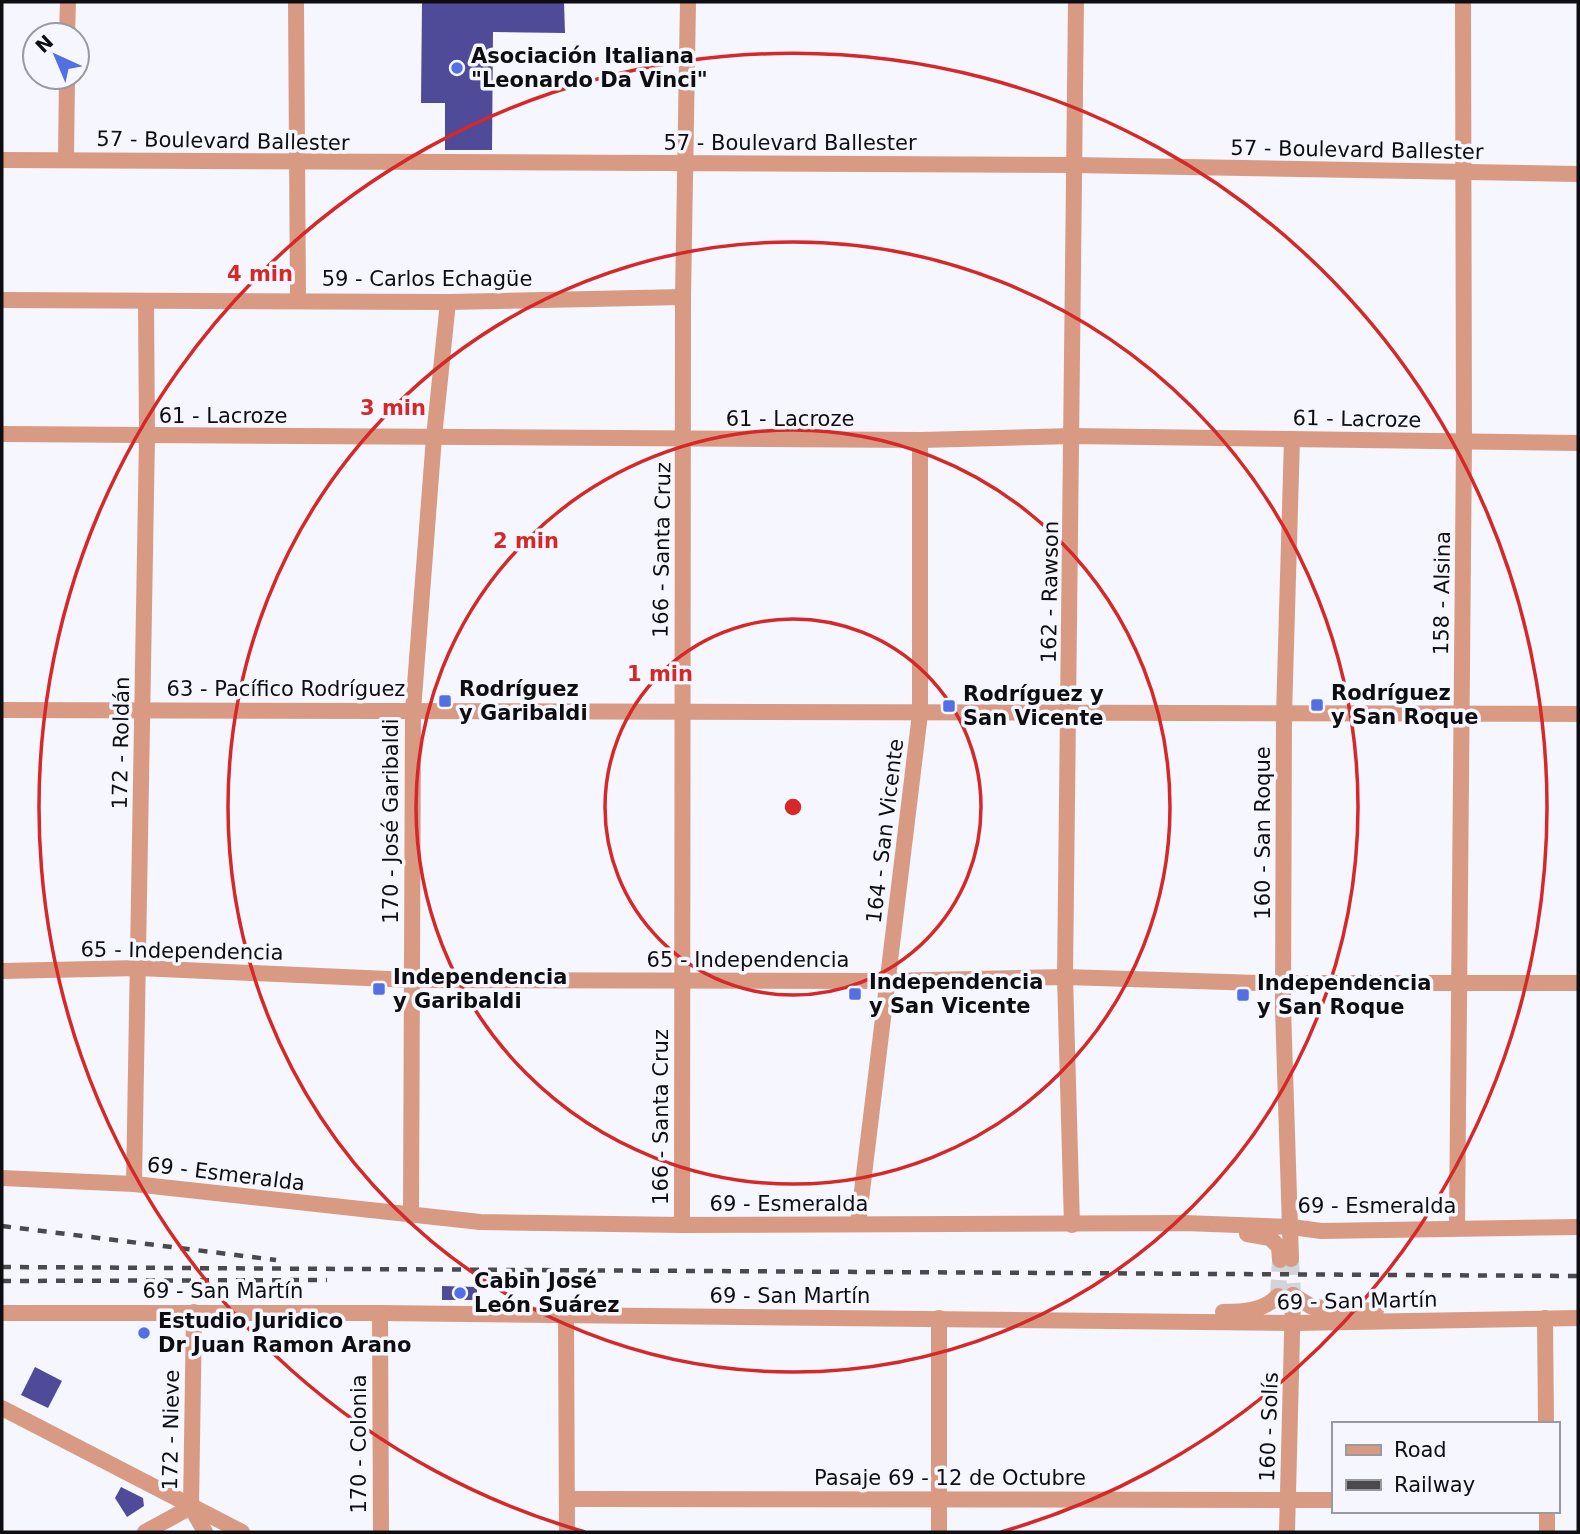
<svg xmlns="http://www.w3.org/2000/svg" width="1580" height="1534" font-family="'DejaVu Sans',sans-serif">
<rect width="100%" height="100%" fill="#f5f6fe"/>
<g fill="#504b99">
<path d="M422,2h142l1,31 -72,-1 -1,118h-47v-47h-24z"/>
<path d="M442,1286l35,1v13h-35z"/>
<path d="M35,1367l27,14 -14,27 -27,-13z"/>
<path d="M121,1487l22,11 1,8 -17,11 -12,-19z"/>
</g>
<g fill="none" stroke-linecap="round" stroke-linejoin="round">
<g stroke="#d2d3db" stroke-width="16" stroke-dasharray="16 8" stroke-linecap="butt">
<path d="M1291,1259l2,36"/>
<path d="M1278,1296l2,-36"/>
</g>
<g stroke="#d99a84" stroke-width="16">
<path d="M296,2l2,297"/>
<path d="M67,35l1,-33"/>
<path d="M2,160l1071,5 505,9"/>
<path d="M66,160l1,-83"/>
<path d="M2,300l446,2 235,-5"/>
<path d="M2,434l918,6 153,-4 505,7"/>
<path d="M2,710l1576,4"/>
<path d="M2,971l137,-3 272,12 476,1 178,-4 194,6h319"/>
<path d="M2,1178l132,6 346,38 202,3 502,-2 108,4 29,4 257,-4"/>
<path d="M134,1184l13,-747 -1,-135"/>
<path d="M411,1216l2,-505 21,-274 14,-135"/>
<path d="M858,1224l62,-510v-274"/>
<path d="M682,1225l1,-928 5,-295"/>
<path d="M1072,1225l-7,-248 11,-975"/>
<path d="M1457,1227l7,-785 -1,-440"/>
<path d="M1247,1234l23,4 9,9 1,13"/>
<path d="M1291,1259l-8,-251 1,-293 8,-276"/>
<path d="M1293,1295l19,12 64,4"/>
<path d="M194,1312l-3,195 14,25"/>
<path d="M1223,1312c21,0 40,-1 55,-16"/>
<path d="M2,1313h378l914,10 284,-5"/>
<path d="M380,1313l1,219"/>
<path d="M566,1315l1,217"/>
<path d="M1545,1318l1,106"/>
<path d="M2,1408l240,124"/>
<path d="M567,1499l766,1"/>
<path d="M1547,1511v21"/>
<path d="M145,1532l46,-25"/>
<path d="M939,1532v-214"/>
<path d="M1287,1532l6,-237"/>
</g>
<g stroke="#49494e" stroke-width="4.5" stroke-dasharray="9 9" stroke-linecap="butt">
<path d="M2,1226l274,34"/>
<path d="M2,1267l1576,9"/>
<path d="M2,1281l325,-1"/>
</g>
</g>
<g fill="none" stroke="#d62828" stroke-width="3.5">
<circle cx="793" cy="807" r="188"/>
<circle cx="793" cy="807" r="377"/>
<circle cx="793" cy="807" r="565"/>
<path d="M585 1532A754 754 0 1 1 1001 1532"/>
</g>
<g fill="#536fe4" stroke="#f5f6fe" stroke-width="2.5">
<circle cx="457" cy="68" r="7"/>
<rect x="438" y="694" width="14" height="14" rx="3.5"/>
<rect x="1310" y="698" width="14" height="14" rx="3.5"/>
<rect x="942" y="699" width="14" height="14" rx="3.5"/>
<rect x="372" y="982" width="14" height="14" rx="3.5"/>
<rect x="848" y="987" width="14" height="14" rx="3.5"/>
<rect x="1236" y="988" width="14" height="14" rx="3.5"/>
<circle cx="460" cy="1293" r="7"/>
<circle cx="144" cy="1333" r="7"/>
</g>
<g text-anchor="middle" stroke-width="7" stroke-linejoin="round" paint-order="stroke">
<g font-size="21" font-weight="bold" fill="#0e0e12" stroke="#f5f6fe" text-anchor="start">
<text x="471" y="63">Asociación Italiana<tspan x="471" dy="24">"Leonardo Da Vinci"</tspan></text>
<text x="459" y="696">Rodríguez<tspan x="459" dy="24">y Garibaldi</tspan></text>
<text x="1331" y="700">Rodríguez<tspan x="1331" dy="24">y San Roque</tspan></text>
<text x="963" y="701">Rodríguez y<tspan x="963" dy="24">San Vicente</tspan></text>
<text x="393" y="984">Independencia<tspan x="393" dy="24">y Garibaldi</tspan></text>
<text x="869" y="989">Independencia<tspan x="869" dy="24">y San Vicente</tspan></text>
<text x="1257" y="990">Independencia<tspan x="1257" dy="24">y San Roque</tspan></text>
<text x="474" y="1288">Cabin José<tspan x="474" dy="24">León Suárez</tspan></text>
<text x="158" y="1328">Estudio Juridico<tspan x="158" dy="24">Dr Juan Ramon Arano</tspan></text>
</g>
<g font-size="21" fill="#0e0e12" stroke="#f5f6fe">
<text transform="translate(223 141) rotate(1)" y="7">57 - Boulevard Ballester</text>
<text x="790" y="150">57 - Boulevard Ballester</text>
<text transform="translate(1357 150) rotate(1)" y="7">57 - Boulevard Ballester</text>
<text x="427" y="286">59 - Carlos Echagüe</text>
<text x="223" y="423">61 - Lacroze</text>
<text x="790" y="426">61 - Lacroze</text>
<text transform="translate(1357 419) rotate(1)" y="7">61 - Lacroze</text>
<text transform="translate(662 550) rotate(-89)" y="7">166 - Santa Cruz</text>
<text transform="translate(1050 592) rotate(-89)" y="7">162 - Rawson</text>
<text transform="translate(1442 593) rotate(-89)" y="7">158 - Alsina</text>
<text x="286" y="696">63 - Pacífico Rodríguez</text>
<text transform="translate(121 743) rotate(-89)" y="7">172 - Roldán</text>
<text transform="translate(391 821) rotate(-90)" y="7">170 - José Garibaldi</text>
<text transform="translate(885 831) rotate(-83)" y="7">164 - San Vicente</text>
<text transform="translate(1263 833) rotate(-90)" y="7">160 - San Roque</text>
<text transform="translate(182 951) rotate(1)" y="7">65 - Independencia</text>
<text x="748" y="967">65 - Independencia</text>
<text transform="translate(661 1117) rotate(-90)" y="7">166 - Santa Cruz</text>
<text transform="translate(226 1174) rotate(7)" y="7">69 - Esmeralda</text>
<text x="789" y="1211">69 - Esmeralda</text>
<text x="1377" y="1213">69 - Esmeralda</text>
<text x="223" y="1298">69 - San Martín</text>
<text x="790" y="1303">69 - San Martín</text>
<text transform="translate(1357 1301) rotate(-1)" y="7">69 - San Martín</text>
<text transform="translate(1269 1427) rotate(-88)" y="7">160 - Solís</text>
<text transform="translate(171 1430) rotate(-89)" y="7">172 - Nieve</text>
<text transform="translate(359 1444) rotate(-90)" y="7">170 - Colonia</text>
<text x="950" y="1485">Pasaje 69 - 12 de Octubre</text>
</g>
</g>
<circle cx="793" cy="807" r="10" fill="#d62828" stroke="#f5f6fe" stroke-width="3.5"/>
<g font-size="21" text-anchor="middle" font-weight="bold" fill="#d62828" stroke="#f5f6fe" stroke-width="7" stroke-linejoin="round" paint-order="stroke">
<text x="260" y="281">4 min</text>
<text x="393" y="415">3 min</text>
<text x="526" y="548">2 min</text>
<text x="660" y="681">1 min</text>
</g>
<rect width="1580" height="1534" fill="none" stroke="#0e0e12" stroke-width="7"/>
<rect x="1332" y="1422" width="228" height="91" fill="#f5f6fe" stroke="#9999a0" stroke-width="2"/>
<rect x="1346" y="1445" width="35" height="10" fill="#d99a84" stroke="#9999a0" stroke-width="2"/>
<text x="1394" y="1457" font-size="21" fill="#0e0e12">Road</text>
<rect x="1346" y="1480" width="35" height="10" fill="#49494e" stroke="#9999a0" stroke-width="2"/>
<text x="1394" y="1492" font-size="21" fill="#0e0e12">Railway</text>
<g transform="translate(56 56) rotate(316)"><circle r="33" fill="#f5f6fe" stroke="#9999a0" stroke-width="2"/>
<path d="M0-5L12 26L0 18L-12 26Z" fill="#536fe4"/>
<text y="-10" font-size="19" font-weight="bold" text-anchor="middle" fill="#0e0e12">N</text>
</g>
</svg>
